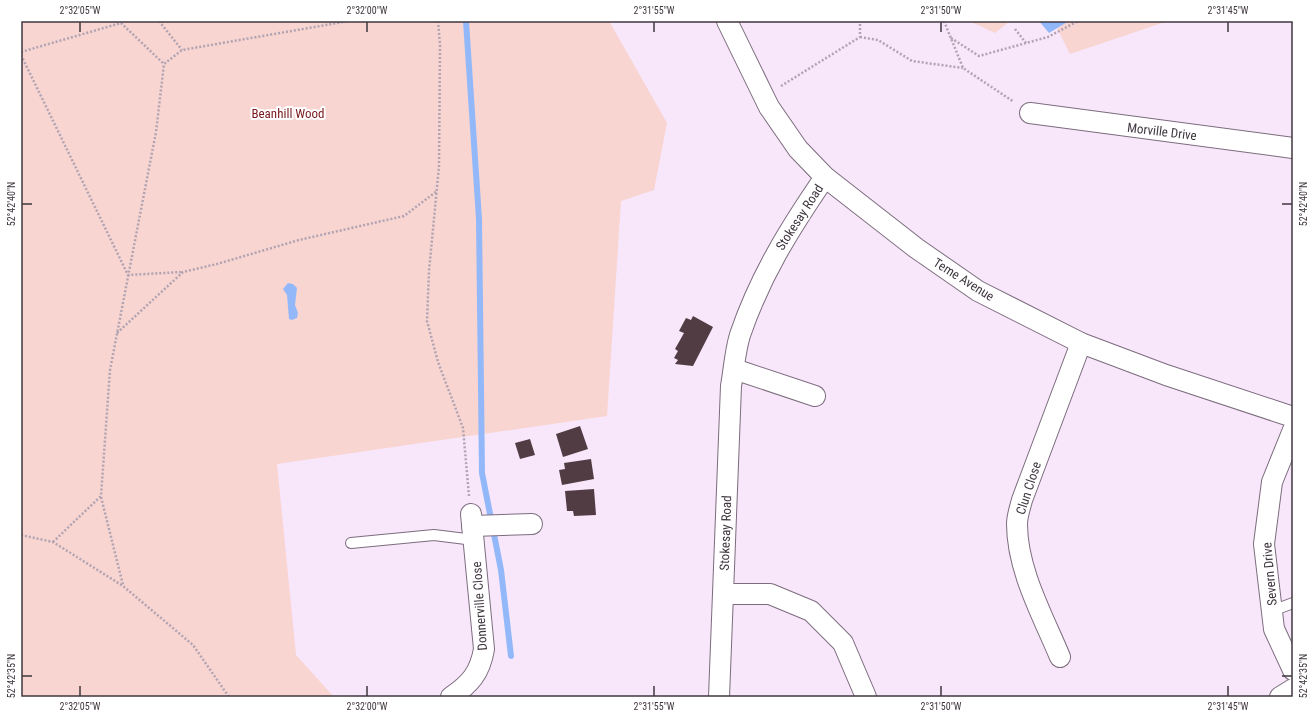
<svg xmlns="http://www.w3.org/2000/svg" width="1314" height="718" font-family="'Roboto Condensed',sans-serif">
<rect width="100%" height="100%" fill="#f8e6fa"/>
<g fill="#f8d5d1">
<path d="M21,21h588l58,102 -13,67 -33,11 -14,215 -330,48 19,191 38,42h-313z"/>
<path d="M969,21h41l-15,12z"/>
<path d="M1069,21h99l-98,33 -13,-26z"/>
</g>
<g fill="#93b8f9">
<path d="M1039,21h30l-20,12z"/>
<path d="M288,283l5,1 4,4 -2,17 3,8 -1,5 -5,2 -3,-1 -2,-24 -4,-6z"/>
</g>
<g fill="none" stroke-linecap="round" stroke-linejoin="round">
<path stroke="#93b8f9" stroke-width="6" d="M466,21l13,198 3,254 19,97 10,86"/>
</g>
<g fill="#523c44">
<path d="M693,316l20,11 -20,39 -18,-2 3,-4 -4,-2 4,-7 -3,-2 9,-16 -5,-2 7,-13 5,2z"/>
<path d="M580,426l8,23 -25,8 -7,-23z"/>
<path d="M530,439l5,16 -15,4 -5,-16z"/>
<path d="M591,459l3,20 -32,6 -3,-15 6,-1 -1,-6z"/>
<path d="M594,489l2,26 -22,1 -1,-5h-6l-2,-20z"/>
</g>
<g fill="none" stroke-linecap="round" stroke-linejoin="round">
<g stroke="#7c6c7e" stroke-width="12">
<g id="lane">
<path d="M351,543l83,-8 40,5"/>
<path d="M1272,611l21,-8"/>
</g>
</g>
<g stroke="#7c6c7e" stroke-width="22">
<g id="street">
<path d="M727,21l42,86 29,42 27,28 91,71 62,43 103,52 85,32 127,42"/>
<path d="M1030,113l263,35"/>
<path d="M734,369l81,27"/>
<path d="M1293,430l-21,52 -8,62 10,85 19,41"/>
<path d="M472,526l60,-2"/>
<path d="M723,594h47l41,17 32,32 23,54"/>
<path d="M1060,657c-17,-41 -43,-87 -43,-133 0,-8 3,-16 5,-24l59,-157"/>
<path d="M451,697c19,-13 29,-24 33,-48l-13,-135"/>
<path d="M719,697l12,-311c3,-17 4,-35 9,-51 20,-59 50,-107 85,-158"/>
<path d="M1280,697l13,-8"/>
</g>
</g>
<g stroke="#b1a3b2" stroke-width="2.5" stroke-dasharray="2 2" stroke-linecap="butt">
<path d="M159,21l23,29"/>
<path d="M438,21l2,24 -1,121 -10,105 -2,50 11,41 25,66 6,68"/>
<path d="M944,21l19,47 51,34"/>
<path d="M1015,29l11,14"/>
<path d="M860,37l18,3 34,21 51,7"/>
<path d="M951,38l28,18 69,-19 30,-16"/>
<path d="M21,52l100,-29 43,41"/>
<path d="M21,55l107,220 54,-3"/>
<path d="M781,86l79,-49v-16"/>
<path d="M117,333l66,-61 34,-8 82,-24 105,-24 33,-25"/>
<path d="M101,497l22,88"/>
<path d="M21,535l32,7 70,44 70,59 36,52"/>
<path d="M53,542l48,-46 9,-126 46,-238 8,-68 18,-14 167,-29"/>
</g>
<use href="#lane" stroke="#fff" stroke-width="10"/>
<use href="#street" stroke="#fff" stroke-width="20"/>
</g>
<path fill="none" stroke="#3f373f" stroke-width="1.5" d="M80,22v10M367,22v10M654,22v10M941,22v10M1228,22v10M22,204h10M1282,204h10M22,676h10M1282,676h10M80,686v10M367,686v10M654,686v10M941,686v10M1228,686v10"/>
<g text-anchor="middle" stroke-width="4" stroke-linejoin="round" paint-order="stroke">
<g font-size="13" fill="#79181b" stroke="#fff">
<text x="288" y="118">Beanhill Wood</text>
</g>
<g font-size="13" fill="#3f373f" stroke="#fff">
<text transform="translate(1162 131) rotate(7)" y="5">Morville Drive</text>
<text transform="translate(799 217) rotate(-57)" y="5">Stokesay Road</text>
<text transform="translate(964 279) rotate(32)" y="5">Teme Avenue</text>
<text transform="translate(1028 488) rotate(-72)" y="5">Clun Close</text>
<text transform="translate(725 533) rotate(-88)" y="5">Stokesay Road</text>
<text transform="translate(1269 574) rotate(-95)" y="5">Severn Drive</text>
<text transform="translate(479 606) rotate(-94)" y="5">Donnerville Close</text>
</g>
</g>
<rect width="1314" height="718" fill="none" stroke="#ffffff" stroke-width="44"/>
<rect x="22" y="22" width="1270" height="674" fill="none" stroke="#3f373f" stroke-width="1.5"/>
<g font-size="10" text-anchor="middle" fill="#3f373f">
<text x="80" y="14">2°32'05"W</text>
<text x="367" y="14">2°32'00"W</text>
<text x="654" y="14">2°31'55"W</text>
<text x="941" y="14">2°31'50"W</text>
<text x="1228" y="14">2°31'45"W</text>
<text transform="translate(11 204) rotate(-90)" y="4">52°42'40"N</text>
<text transform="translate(1303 204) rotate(-90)" y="4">52°42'40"N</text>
<text transform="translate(11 676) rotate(-90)" y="4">52°42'35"N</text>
<text transform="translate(1303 676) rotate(-90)" y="4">52°42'35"N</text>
<text x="80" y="710">2°32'05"W</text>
<text x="367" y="710">2°32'00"W</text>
<text x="654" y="710">2°31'55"W</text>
<text x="941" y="710">2°31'50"W</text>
<text x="1228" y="710">2°31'45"W</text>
</g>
</svg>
